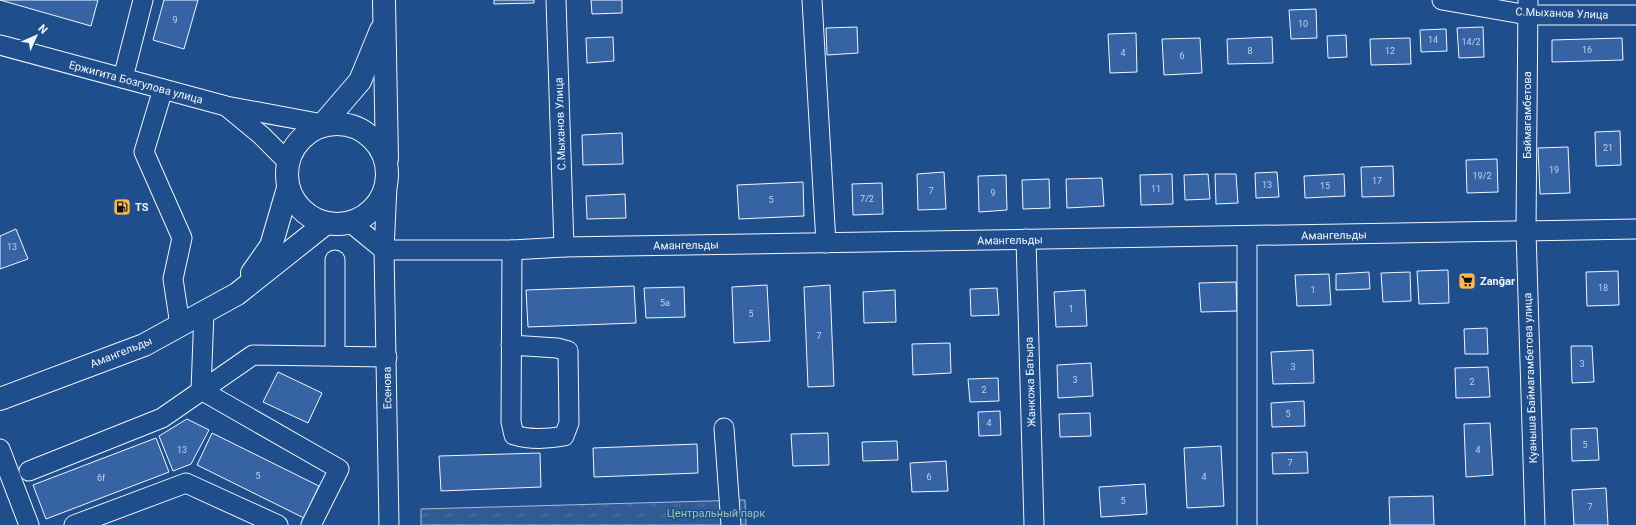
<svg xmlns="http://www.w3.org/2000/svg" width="1636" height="525" font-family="Roboto,sans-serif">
<defs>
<pattern id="park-tufts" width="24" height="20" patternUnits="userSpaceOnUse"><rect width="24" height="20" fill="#305b95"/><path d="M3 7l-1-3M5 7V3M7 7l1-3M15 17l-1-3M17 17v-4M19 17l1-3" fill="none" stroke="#4e73a5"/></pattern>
</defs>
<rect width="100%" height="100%" fill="#1f4e8c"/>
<path fill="url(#park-tufts)" stroke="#a8bbd7" d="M745,500l1,25h-325v-16z"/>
<g fill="#3563a3" stroke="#f2f6ff">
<path d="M0,0h98l-7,26z"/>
<path d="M164,0h34l-14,49 -31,-9z"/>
<path d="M494,0h40v3l-40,1z"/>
<path d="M591,0h31v13l-30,1z"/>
<path d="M1316,9l1,29 -26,1 -2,-29z"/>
<path d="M857,27l1,26 -31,2 -1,-27z"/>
<path d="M1483,27l1,30 -25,1 -2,-30z"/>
<path d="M1446,29l1,22 -26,1 -1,-22z"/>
<path d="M1136,33l1,39 -27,1 -2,-39z"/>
<path d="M1346,35l1,22 -19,1 -1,-22z"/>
<path d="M613,37l1,24 -27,2 -1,-25z"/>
<path d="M1272,37l1,26 -45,1 -1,-25z"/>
<path d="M1200,38l2,35 -38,2 -2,-36z"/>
<path d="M1410,38l1,26 -40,1 -1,-26z"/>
<path d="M1622,38l1,22 -71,2v-22z"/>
<path d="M1620,131l1,34 -25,1 -1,-34z"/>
<path d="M622,133l1,31 -40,1 -1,-30z"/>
<path d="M1568,147l2,46 -30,1 -2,-46z"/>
<path d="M1497,159l1,33 -31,1 -1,-33z"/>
<path d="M1393,166l1,30 -32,1 -1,-30z"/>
<path d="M944,172l2,37 -28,1 -1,-36z"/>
<path d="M1277,172l2,25 -23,1 -1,-25z"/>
<path d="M1172,174l1,30 -32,1 -1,-30z"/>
<path d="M1208,174l2,25 -25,1 -1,-25z"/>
<path d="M1215,174h21l2,29 -22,1z"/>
<path d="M1344,174l1,22 -40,2 -1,-22z"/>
<path d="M1006,175l1,35 -28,2 -1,-36z"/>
<path d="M1102,178l2,28 -37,2 -1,-29z"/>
<path d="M1049,179l1,29 -27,1 -1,-29z"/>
<path d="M803,182l1,34 -65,3 -2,-34z"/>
<path d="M882,183l1,31 -30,1 -1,-31z"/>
<path d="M625,194l1,24 -39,1 -1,-23z"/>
<path d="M16,229l12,30 -28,10v-33z"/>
<path d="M1448,270l1,33 -30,1 -2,-33z"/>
<path d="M1618,271l1,34 -32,1 -1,-34z"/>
<path d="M1369,272l1,17 -34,1v-16z"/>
<path d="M1410,272l1,29 -28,1 -2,-29z"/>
<path d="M1329,274l2,31 -34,1 -2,-31z"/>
<path d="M1236,282l1,29 -36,1 -2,-29z"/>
<path d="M767,285l3,56 -36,2 -2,-56z"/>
<path d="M830,285l4,101 -26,1 -4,-100z"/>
<path d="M634,286l2,37 -108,4 -2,-37z"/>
<path d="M684,287l1,30 -39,1 -2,-30z"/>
<path d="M997,288l2,27 -28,1 -1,-27z"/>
<path d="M895,290l1,32 -32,1 -1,-31z"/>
<path d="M1085,290l2,36 -31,1 -2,-35z"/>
<path d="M1487,328l1,26h-23l-1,-25z"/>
<path d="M950,343l1,30 -38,2 -1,-31z"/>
<path d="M1571,346h21l2,36 -22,1z"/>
<path d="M1313,350l1,33 -41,1 -2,-32z"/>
<path d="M1091,363l2,33 -35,2 -1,-33z"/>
<path d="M1488,367l2,30 -34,1 -1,-30z"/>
<path d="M278,372l44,21 -14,30 -45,-21z"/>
<path d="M998,378l1,23 -29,1 -2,-23z"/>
<path d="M1304,401l1,25 -33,1 -1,-24z"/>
<path d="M1000,411l1,24 -22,1 -1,-24z"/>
<path d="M1090,413l1,23 -31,1 -1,-23z"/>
<path d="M187,419l22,11 -18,34 -18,7 -14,-35z"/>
<path d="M1490,423l3,52 -27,2 -2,-53z"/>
<path d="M1597,428l2,32 -27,1 -1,-32z"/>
<path d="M212,433l107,53 -15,32 -107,-53z"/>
<path d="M828,433l1,32 -36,1 -2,-32z"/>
<path d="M156,438l13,34 -123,47 -13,-34z"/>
<path d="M897,441l1,19 -35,1 -1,-19z"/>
<path d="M697,444l1,29 -104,4 -1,-29z"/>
<path d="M1221,446l3,60 -37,2 -3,-60z"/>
<path d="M1307,452l1,21 -35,1 -1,-21z"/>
<path d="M540,453l1,34 -100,4 -2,-35z"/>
<path d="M946,461l2,30 -36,1 -2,-29z"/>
<path d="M1145,484l2,30 -46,3 -2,-30z"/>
<path d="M1606,488l2,37h-34l-2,-35z"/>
<path d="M1433,496l1,29h-44l-1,-28z"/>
</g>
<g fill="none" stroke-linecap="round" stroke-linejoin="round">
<g stroke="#f2f6ff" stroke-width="21">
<g id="minor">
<path d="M556,0l8,247"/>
<path d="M812,0l14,243"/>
<path d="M1442,0l86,15h108"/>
<path d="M1528,0l-2,231 9,294"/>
<path d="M0,45l226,61 97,18"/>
<path d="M123,78l20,-78"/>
<path d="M163,89l-19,63 38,86 -9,41 7,46"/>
<path d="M227,107l34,28 26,26"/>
<path d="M387,186l-3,64 5,275"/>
<path d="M351,223l33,27"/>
<path d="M1247,237v288"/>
<path d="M1026,239l8,286"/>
<path d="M384,250h128l52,-3 1072,-18"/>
<path d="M335,260v96"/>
<path d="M204,312l-3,78 138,79 -28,56"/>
<path d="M511,345l46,3 11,3 1,72 -5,13c-16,3 -34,4 -50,-1l-3,-13 1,-172"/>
<path d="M724,428l7,97"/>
<path d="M0,449l29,76"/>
<path d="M29,471l133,-53 91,-63 134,2"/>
<path d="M74,525l112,-42 92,42"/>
</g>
</g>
<g stroke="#f2f6ff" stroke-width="24">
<g id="major">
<path d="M384,0l3,159"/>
<circle cx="337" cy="174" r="50"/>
<path d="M323,124l37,-43 21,-51"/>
<path d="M252,273l19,-27 17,-58"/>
<path d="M0,399l144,-54 93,-51 88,-70"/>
</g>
</g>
<use href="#minor" stroke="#1f4e8c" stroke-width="19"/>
<use href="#major" stroke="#1f4e8c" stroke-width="22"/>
</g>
<defs>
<g id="fuel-square" transform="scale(0.9)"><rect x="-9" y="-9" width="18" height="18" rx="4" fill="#ffb74d" stroke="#1f4e8c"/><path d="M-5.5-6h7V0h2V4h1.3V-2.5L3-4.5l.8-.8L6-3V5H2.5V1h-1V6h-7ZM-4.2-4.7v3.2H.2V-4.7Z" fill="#111"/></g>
<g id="supermarket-square" transform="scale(0.9)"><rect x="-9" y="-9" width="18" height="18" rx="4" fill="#ffb74d" stroke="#1f4e8c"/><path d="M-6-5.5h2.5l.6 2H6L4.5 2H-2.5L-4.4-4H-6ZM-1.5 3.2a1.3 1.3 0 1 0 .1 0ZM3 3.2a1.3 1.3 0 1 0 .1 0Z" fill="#111"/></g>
</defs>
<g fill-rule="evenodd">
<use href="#fuel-square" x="122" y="207"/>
<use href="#supermarket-square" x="1467" y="281"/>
</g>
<g text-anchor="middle" stroke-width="3" stroke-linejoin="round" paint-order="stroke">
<g font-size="9" fill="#c3d1e8">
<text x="175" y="23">9</text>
<text x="1303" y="27">10</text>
<text x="1433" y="43">14</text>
<text x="1471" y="45">14/2</text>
<text x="1587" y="53">16</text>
<text x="1250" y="54">8</text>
<text x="1390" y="54">12</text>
<text x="1123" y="56">4</text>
<text x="1182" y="59">6</text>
<text x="1608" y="151">21</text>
<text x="1554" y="173">19</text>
<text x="1482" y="179">19/2</text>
<text x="1377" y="184">17</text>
<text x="1267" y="188">13</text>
<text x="1325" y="189">15</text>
<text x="1156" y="192">11</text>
<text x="931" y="194">7</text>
<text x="993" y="196">9</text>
<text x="867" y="202">7/2</text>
<text x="771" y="203">5</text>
<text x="12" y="250">13</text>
<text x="1603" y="291">18</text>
<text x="1313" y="293">1</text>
<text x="665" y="306">5а</text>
<text x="1071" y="312">1</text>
<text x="751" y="317">5</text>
<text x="819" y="339">7</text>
<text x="1582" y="367">3</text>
<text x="1293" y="370">3</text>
<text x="1075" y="383">3</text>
<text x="1472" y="385">2</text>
<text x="984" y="393">2</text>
<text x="1288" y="417">5</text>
<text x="989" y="426">4</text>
<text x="1585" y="448">5</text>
<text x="182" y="453">13</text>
<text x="1478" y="453">4</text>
<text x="1290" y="466">7</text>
<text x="258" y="479">5</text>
<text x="929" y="480">6</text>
<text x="1204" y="480">4</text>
<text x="101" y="481">6f</text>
<text x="1123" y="504">5</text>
<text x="1590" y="510">7</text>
</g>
<g font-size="11" fill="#f2f6ff" stroke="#1f4e8c">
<text transform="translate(1562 13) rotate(2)" y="4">С.Мыханов Улица</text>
<text transform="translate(136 82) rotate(15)" y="4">Ержигита Бозгулова улица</text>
<text transform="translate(1527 115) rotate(-90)" y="4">Баймагамбетова</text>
<text transform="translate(560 124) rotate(-92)" y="4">С.Мыханов Улица</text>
<text transform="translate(1334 235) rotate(-1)" y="4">Амангельды</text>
<text transform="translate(1010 240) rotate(-1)" y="4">Амангельды</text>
<text transform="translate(686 245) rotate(-1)" y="4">Амангельды</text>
<text transform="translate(121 352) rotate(-22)" y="4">Амангельды</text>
<text transform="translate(1530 378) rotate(-92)" y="4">Куаныша Баймагамбетова улица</text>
<text transform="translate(1030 382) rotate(-92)" y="4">Жанкожа Батыра</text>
<text transform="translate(387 388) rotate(-91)" y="4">Есенова</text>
</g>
<g font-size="11" font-weight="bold" fill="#f2f6ff" stroke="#1f4e8c" text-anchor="start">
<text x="135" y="211">TS</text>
<text x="1480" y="285">Zanğar</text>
</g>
<g font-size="11" fill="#97c8a6" stroke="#1f4e8c">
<text x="716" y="517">Центральный парк</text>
</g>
</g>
<g transform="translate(36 36) rotate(45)" stroke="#1f4e8c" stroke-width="3" paint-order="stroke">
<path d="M0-3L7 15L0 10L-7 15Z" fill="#f2f6ff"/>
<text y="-6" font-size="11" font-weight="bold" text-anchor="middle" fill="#f2f6ff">N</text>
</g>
</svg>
